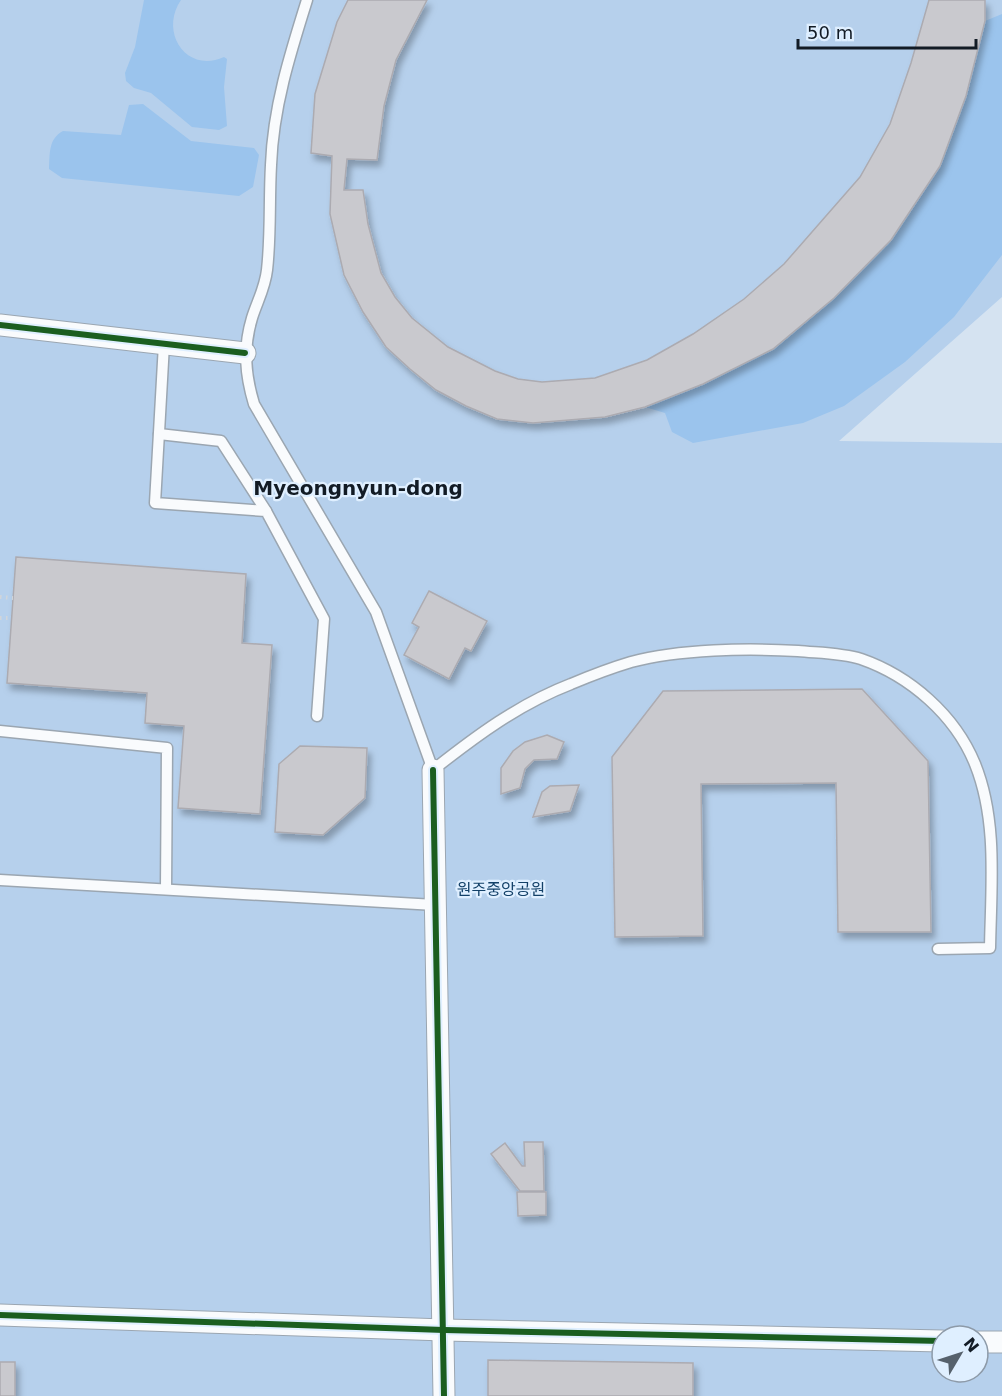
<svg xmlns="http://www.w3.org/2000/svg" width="1002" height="1396" font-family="'DejaVu Sans','Noto Sans KR',sans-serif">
<defs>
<filter id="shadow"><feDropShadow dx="3.5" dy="6" stdDeviation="3" flood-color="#0004"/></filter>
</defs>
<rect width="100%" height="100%" fill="#d5e3f1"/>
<path fill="#b6d0ec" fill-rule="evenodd" d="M0,0h1002v297l-163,144 163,2v953h-1002zM942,1336h36v36h-36z"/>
<g fill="#9bc4ed">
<path d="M144,0h37c-22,32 5,74 43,57l3,2 -3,28 3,39 -8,4 -27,-3 -41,-34 -17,-5 -8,-7 -1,-8 10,-26z"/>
<path d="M1002,14v241l-48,62 -49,45 -61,44 -41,17 -110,20 -21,-11 -7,-19 -20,-6 58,-23 70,-35 61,-51 57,-58 49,-74 26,-70 19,-75z"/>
<path d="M143,104l48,37 63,7 5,7 -6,32 -14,9 -177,-18 -13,-9c1,-15 -1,-30 14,-38l58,4 8,-30z"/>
</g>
<g fill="#c9c9ce" stroke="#acabb1" stroke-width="1.5" filter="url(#shadow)">
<path d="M348,0h79l-31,60 -12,46 -7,54 -30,-1 -3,31h19l5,34 13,49 14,24 17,21 36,29 47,24 23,8 24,3 53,-4 52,-18 46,-26 51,-35 40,-35 76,-87 30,-53 21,-61 18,-63h56v21l-19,75 -26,70 -49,74 -57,58 -61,51 -70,35 -58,23 -40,10 -72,6 -36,-4 -31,-13 -30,-16 -26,-21 -24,-22 -23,-35 -19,-37 -14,-61 2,-58 -21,-3 4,-59 22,-72z"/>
<path d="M16,557l230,17 -4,69 30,2 -12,169 -82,-6 6,-82 -39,-3 2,-30 -140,-10z"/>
<path d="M429,591l58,30 -16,30 -6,-3 -16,31 -45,-24 15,-28 -7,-4z"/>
<path d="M862,689l66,72 3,171h-93l-2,-149 -135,1 2,152 -88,1 -3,-180 51,-66z"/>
<path d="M547,735l17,7 -7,17 -23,1 -9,9 -5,19 -19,6v-26l12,-17 12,-9z"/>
<path d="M300,746l67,2 -2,50 -42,37 -48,-3 4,-68z"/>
<path d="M579,785l-9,26 -37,6 9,-25 8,-6z"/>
<path d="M524,1142h19l1,49h-24l-29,-37 14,-11 17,23h3z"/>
<path d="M517,1192h29v23l-28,1z"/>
<path d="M488,1360l205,3v33h-205z"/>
<rect x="0" y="1362" width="15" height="34"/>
</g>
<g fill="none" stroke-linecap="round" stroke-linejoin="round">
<g stroke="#9ba6b1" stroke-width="13">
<g id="service">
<path d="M307,0c-17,54 -34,108 -36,165 -2,36 0,70 -4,105 -2,18 -10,32 -15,48 -9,30 -7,56 2,86l122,208 57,158c43,-34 86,-66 138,-86 19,-8 40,-16 60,-22 49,-13 116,-14 167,-11 20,2 44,2 63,8 49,17 94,56 114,105 23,57 16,123 15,184l-52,1"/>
<path d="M164,344l-9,159 111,8 58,108 -7,97"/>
<path d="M159,434l62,7 45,70"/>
<path d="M0,731l167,17 -1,141"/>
<path d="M0,880l435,25"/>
</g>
</g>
<g stroke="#9ba6b1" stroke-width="23">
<g id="minor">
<path d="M0,325l245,28"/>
<path d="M433,770l11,626"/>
<path d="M0,1315l444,15 498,11"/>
<path d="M978,1342h24"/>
</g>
</g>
<g stroke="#d1d5da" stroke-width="4" stroke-dasharray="1.5 4.5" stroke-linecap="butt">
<path d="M0,597l13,1"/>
<path d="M0,618h11"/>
</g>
<use href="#service" stroke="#f9fbfd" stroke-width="10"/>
<use href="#minor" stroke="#f9fbfd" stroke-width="21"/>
<g stroke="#dfefff" stroke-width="10">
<g id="cycleway">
<path d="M0,325l245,28"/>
<path d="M433,770l11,626"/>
<path d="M0,1315l444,15 498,11"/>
</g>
</g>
<use href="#cycleway" stroke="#1b5e20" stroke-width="6"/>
</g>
<g text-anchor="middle" stroke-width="4.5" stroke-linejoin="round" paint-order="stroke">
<g font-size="16" fill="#124068" stroke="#dfefff">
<text x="501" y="895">원주중앙공원</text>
</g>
<g font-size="20" font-weight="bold" fill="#121b25" stroke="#dfefff">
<text x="358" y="495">Myeongnyun-dong</text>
</g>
</g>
<g transform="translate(960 1354) rotate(51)"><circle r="28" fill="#dfefff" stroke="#8d9aa8" stroke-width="1.5"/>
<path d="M0-4.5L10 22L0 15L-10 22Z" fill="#56616c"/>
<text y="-9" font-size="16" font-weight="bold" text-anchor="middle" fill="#121b25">N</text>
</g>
<path d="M798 39v9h178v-9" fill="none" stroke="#121b25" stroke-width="3"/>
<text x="807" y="39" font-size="18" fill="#121b25" stroke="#dfefff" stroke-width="4.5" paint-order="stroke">50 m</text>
</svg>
